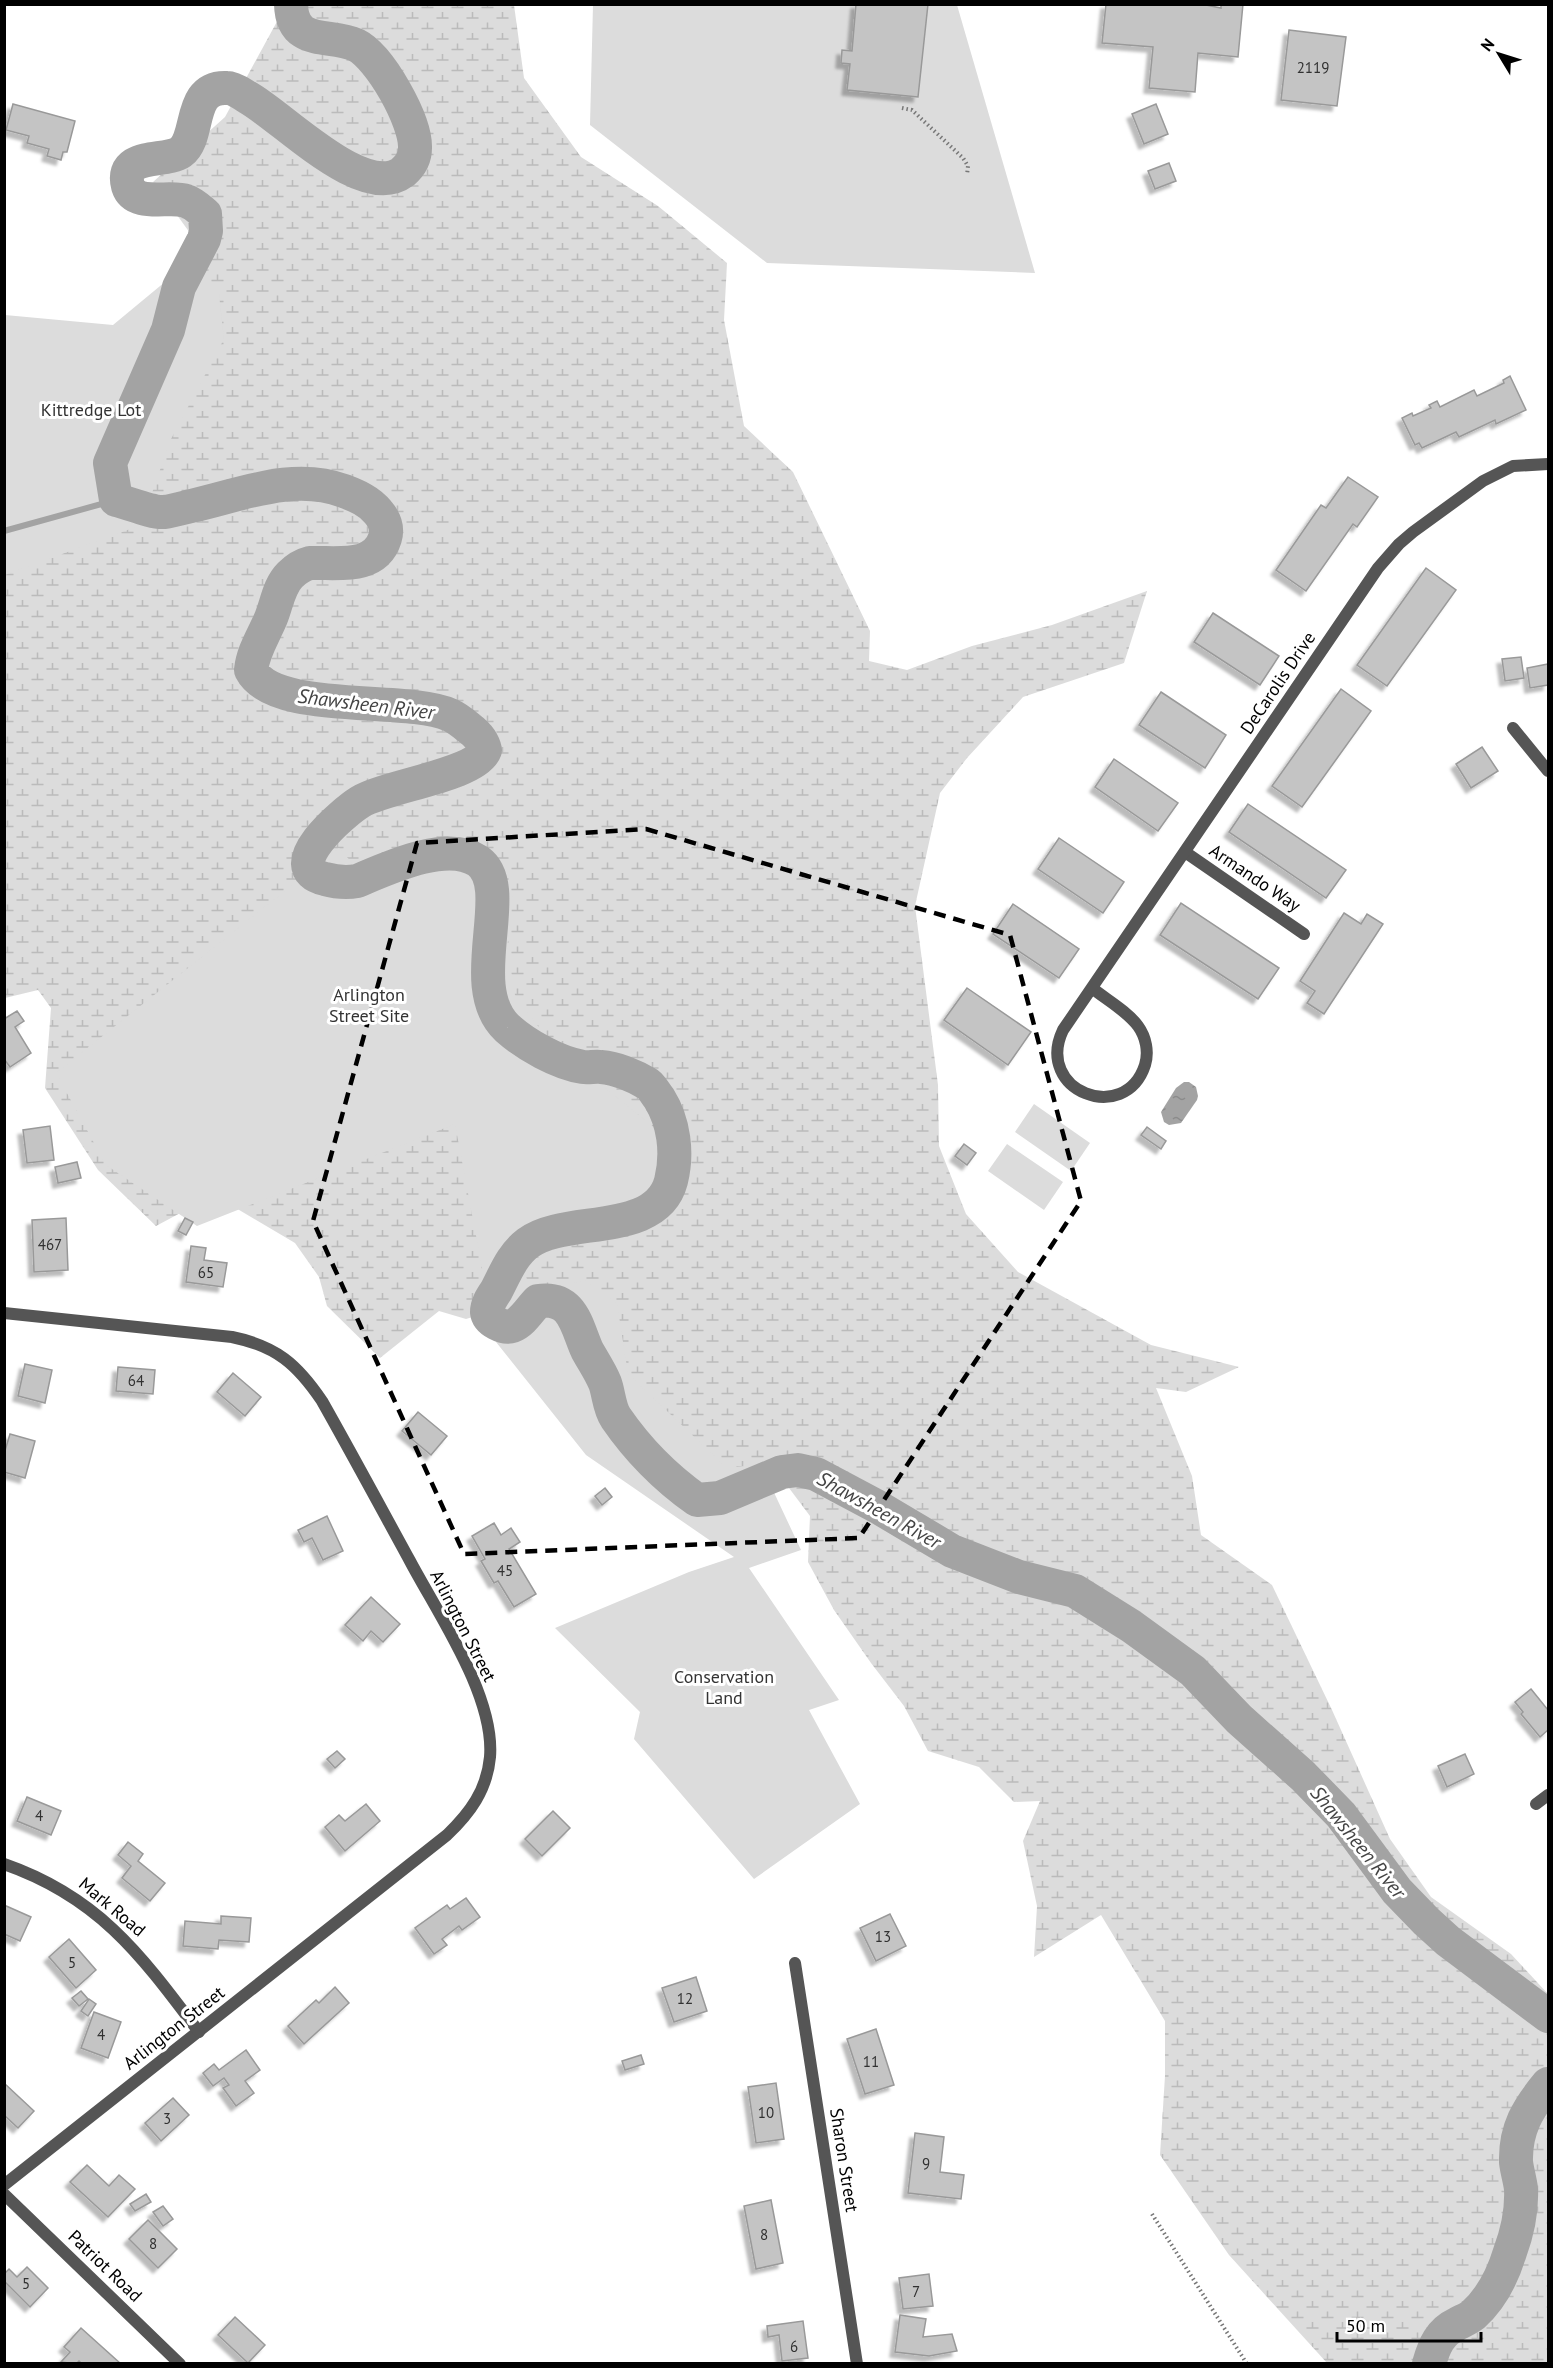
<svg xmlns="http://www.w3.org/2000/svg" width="1553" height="2368" font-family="'PT Sans',sans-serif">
<defs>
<pattern id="wetland-marsh" width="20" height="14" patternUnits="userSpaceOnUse" patternTransform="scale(1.5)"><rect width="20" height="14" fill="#dcdcdc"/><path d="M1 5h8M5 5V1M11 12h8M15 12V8" fill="none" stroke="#bbb"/></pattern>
<pattern id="water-ripples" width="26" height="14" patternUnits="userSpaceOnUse" patternTransform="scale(1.5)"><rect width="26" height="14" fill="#a3a3a3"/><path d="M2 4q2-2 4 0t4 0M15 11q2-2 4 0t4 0" fill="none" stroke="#8b8b8b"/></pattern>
<filter id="shadow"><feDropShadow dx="-5" dy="5" stdDeviation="1.5" flood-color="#0004"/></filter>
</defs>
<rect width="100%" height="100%" fill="#fff"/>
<path fill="url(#wetland-marsh)" d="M286,5h228l10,73 57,79 77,49 69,57 -3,57 20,106 49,46 77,159 -1,30 38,9 65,-24 80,-21 95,-34 -23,72 -101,34 -56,61 -27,35 -25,113 23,179 1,61 27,68 52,58 133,73 88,22 -53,25 -30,-4 36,88 9,59 71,50 60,125 58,129 41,58 80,57 37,40v369h-221l-98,-108 -69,-100 5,-79v-55l-64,-106 -67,42 3,-51 -14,-65 17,-40 -26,1 -35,-35 -51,-16 -24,-45 -33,-43 -37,-53 -26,-48 2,-46 -21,-28 -28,5 -113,-11 -70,-198 -112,35 -27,-8 -59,47 -53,-52 -8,-29 -24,-34 -81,-48 -58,31 -58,-56 -53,-82 6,-80 -13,-18 -33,8 -1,-528 121,-60 65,-177 -37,-51 72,-65z"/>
<g fill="#dcdcdc">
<path d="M593,5h364l78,268 -268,-10 -177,-138z"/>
<path d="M183,267l36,27 5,45 -54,102 -29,84 -136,50v-260l108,10z"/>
<path d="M448,840l15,5 50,51 -6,53 8,46 37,50 104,84 14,50 -29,29 -76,18 -44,42 14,27 49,-15 33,23 11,71 99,94 26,-3 17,19 31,66 -52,18 90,132 -30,10 51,94 -106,75 -120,-140 6,-27 -85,-84 134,-56 45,-15 -148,-102 -90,-113 -41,-218 -258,102 -91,-61 -50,-92 283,-225 15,17z"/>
<path d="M1034,1104l56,39 -19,28 -56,-39z"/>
<path d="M1007,1144l56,38 -19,28 -56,-39z"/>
</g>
<path fill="url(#water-ripples)" d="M1184,1082h5l7,5 2,9 -1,4 -16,23 -12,2 -5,-3 -3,-10 15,-24z"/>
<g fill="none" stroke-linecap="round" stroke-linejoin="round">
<path stroke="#a3a3a3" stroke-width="6" d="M4,531l112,-31"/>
<g stroke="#a3a3a3" stroke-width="34">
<path d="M291,4c1,43 38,29 65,41 24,12 60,76 59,103 0,10 -5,18 -12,24 -40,30 -121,-56 -156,-75 -5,-3 -13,-9 -20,-9 -40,-2 -26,49 -46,64 -16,11 -62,0 -53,34 7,22 42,9 58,15 7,2 13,8 19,13l1,17 -2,8 -25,48 -11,43 -58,133 6,37c13,3 36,13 48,12 9,-1 19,-4 27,-6 50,-11 102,-34 153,-15 13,5 25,10 34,21 6,7 10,16 7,26 -10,32 -48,24 -75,25 -8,2 -14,6 -20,12 -11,11 -13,28 -19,43 -7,17 -18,33 -20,52 23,45 154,25 199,45 7,3 13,8 19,13 8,6 14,12 16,22 -9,25 -99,36 -125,52 -16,10 -83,66 -35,77 11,3 21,4 32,2 31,-13 90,-41 121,-20 38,27 -16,124 29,167 19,17 51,35 76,39 6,1 12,-1 18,0 15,1 34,9 47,17 4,3 7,9 11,14 15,24 19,55 12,83 -15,57 -106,34 -143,62 -16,12 -23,31 -32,48 -4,6 -9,13 -9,21 1,9 17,17 25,14 11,-4 18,-17 26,-25 35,-5 38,24 49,49 6,11 13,21 18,33 4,11 4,25 11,35 22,32 50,60 81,82l23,-2 62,-26 16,-2 18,4 62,33 74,44 67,26 56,14 56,35 62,45 46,48 64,57 38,39 56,76 29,30 22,20 100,75"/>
<path d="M1429,2364c5,-18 11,-32 28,-40 5,-3 11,-5 16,-9 18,-16 30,-40 37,-63 7,-19 12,-42 11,-63 -1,-9 -4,-18 -5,-27 -1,-33 12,-54 32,-78"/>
</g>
</g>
<g fill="#c4c4c4" stroke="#999" stroke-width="1.5" filter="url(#shadow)">
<path d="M856,4h72l-10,93 -71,-7 3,-26 -9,-1 1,-13 10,1z"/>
<path d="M1106,4h95l20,4v-4h22l-5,53 -40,-4 -3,39 -46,-4 4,-41 -51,-4z"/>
<path d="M1289,30l57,7 -9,69 -56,-6z"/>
<path d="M13,104l62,17 -8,31h-4l-2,8 -14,-4 2,-7 -22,-6 2,-7 -23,-6z"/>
<path d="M1156,104l12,30 -24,10 -12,-30z"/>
<path d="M1169,163l7,18 -21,8 -7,-18z"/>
<path d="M1510,376l16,34 -30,14 -1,-4 -36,17 -3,-5 -34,16 -3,-5 -4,2 -13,-27 10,-5 1,3 18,-8 -2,-3 8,-4 3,6 34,-17 3,6 27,-13 -1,-3z"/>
<path d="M1348,477l30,20 -21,30 -4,-3 -47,67 -30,-21 45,-65 5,3z"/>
<path d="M1426,568l30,22 -69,96 -30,-21z"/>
<path d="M1213,613l66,43 -19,29 -66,-43z"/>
<path d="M1521,657l3,21 -19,3 -3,-22z"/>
<path d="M1548,664v21l-18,3 -3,-20z"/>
<path d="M1341,689l30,22 -69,96 -30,-21z"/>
<path d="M1161,692l65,43 -21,33 -66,-43z"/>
<path d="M1482,747l16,24 -27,17 -15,-24z"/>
<path d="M1114,759l64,44 -20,28 -63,-44z"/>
<path d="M1248,804l98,66 -20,28 -97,-66z"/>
<path d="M1059,838l65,44 -21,31 -65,-44z"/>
<path d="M1181,903l98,65 -21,31 -98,-64z"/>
<path d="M1013,904l66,45 -20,29 -66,-44z"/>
<path d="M1344,913l17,11 6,-10 16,10 -59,90 -17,-11 8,-12 -15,-10z"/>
<path d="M967,988l64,44 -23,33 -64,-45z"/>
<path d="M17,1011l7,10 -9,6 16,26 -21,14 -6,-8v-40z"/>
<path d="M50,1126l4,34 -27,3 -4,-33z"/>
<path d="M1147,1127l19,14 -5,8 -20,-14z"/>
<path d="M964,1144l12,9 -9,12 -12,-9z"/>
<path d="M77,1162l4,16 -23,5 -3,-16z"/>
<path d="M66,1218l2,52 -34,2 -2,-52z"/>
<path d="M185,1218l8,4 -7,13 -8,-4z"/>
<path d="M191,1246l15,2 -2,12 23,3 -4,24 -37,-5z"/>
<path d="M25,1364l27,6 -7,33 -27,-7z"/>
<path d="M118,1367l37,3 -2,24 -37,-3z"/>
<path d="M233,1373l28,24 -16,19 -28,-24z"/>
<path d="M418,1412l29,24 -16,19 -29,-24z"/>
<path d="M10,1434l25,7 -10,37 -21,-6v-18z"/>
<path d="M605,1488l7,9 -10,8 -7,-9z"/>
<path d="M327,1516l16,35 -20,9 -11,-22 -8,4 -6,-12z"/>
<path d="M494,1523l7,12 10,-7 9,14 -11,7 27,45 -22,13 -16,-26 -4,2 -13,-22 4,-2 -13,-23z"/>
<path d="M371,1597l29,27 -17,18 -12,-11 -8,10 -18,-16z"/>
<path d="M1531,1689l17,21v20l-8,7 -19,-23 2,-2 -8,-10z"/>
<path d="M337,1751l8,8 -10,9 -8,-9z"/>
<path d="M1465,1754l9,20 -27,13 -9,-21z"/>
<path d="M27,1797l34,14 -10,24 -34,-14z"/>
<path d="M366,1804l14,17 -35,30 -20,-24 14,-12 6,6z"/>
<path d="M553,1811l17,17 -28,28 -17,-17z"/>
<path d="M128,1842l15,12 -5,7 27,22 -15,18 -28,-23 9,-12 -13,-11z"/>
<path d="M466,1898l14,19 -18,13 -3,-4 -17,13 5,6 -13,9 -19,-26 32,-23 3,4z"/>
<path d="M4,1905l27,12 -11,24 -16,-7z"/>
<path d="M890,1914l16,32 -30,15 -16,-33z"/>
<path d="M221,1916l30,2 -2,24 -30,-2 -1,9 -35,-3 2,-25 36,3z"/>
<path d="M69,1939l27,31 -20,18 -27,-31z"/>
<path d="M696,1977l11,34 -33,11 -12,-34z"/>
<path d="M335,1987l14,16 -45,41 -16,-18 28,-26 3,3z"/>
<path d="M81,1991l7,8 -9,7 -7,-8z"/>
<path d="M89,1999l7,5 -8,12 -7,-5z"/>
<path d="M94,2012l27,10 -13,36 -27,-10z"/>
<path d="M876,2029l18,56 -29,9 -18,-55z"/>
<path d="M246,2050l14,20 -15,11 9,12 -18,13 -13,-18 6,-3 -5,-7 -11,8 -10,-13 11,-9 5,6z"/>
<path d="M641,2055l3,9 -19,6 -3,-9z"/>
<path d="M4,2083l30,28 -16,17 -14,-13z"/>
<path d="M776,2083l8,56 -28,4 -8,-56z"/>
<path d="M173,2098l16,17 -28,26 -16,-18z"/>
<path d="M915,2133l29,4 -4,35 24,3 -3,24 -53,-6z"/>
<path d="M87,2165l22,21 10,-11 16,14 -27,28 -38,-35z"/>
<path d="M146,2194l5,8 -16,9 -5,-7z"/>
<path d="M771,2200l12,63 -27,6 -12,-63z"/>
<path d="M163,2206l10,13 -10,7 -10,-14z"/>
<path d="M148,2220l29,29 -19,19 -29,-29z"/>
<path d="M27,2267l21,21 -18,19 -26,-26v-7l5,-5 8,8z"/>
<path d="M929,2274l4,32 -30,3 -4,-31z"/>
<path d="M900,2315l26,4 -3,18 29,-3 5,17 -28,5 -34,-4z"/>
<path d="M235,2317l30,28 -17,18 -30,-28z"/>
<path d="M803,2321l5,37 -26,3 -3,-26 -11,2 -1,-11z"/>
<path d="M81,2328l40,36h-39l-3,-3 -3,3 -15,-2 9,-10 -6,-5z"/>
</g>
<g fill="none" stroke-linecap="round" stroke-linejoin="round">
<g stroke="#777" stroke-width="4" stroke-dasharray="1.5 3" stroke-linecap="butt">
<path d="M902,108l10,2 51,48 5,8 -1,9"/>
<path d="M1152,2214l95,150"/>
</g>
<g stroke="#555" stroke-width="12">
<path d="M1513,728l35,43"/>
<path d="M1185,852l119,82"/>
<path d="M1092,988c15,12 35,23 46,38 8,11 11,26 7,39 -20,61 -111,26 -82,-35l315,-462 21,-24 14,-12 70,-51 30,-15 35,-2"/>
<path d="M4,1313l228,24c44,9 65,27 90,64 30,53 59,107 88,160 28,53 85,135 80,196 -3,33 -20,56 -43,78l-443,350"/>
<path d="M1536,1804l12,-9"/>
<path d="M4,1864c95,33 137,91 195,168"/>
<path d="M795,1963l62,401"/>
<path d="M4,2194l176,170"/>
</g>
</g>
<path fill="none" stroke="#000" stroke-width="4.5" stroke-dasharray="12 8" stroke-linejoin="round" d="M646,829l364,106 71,266 -222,337 -395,16 -151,-333 104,-378z"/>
<g text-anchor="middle" stroke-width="6" stroke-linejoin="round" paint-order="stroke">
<g font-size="15" fill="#313131">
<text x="1313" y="73">2119</text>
<text x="50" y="1250">467</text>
<text x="206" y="1278">65</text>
<text x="136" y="1386">64</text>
<text x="505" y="1576">45</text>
<text x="39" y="1821">4</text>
<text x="883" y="1942">13</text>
<text x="72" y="1968">5</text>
<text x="685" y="2004">12</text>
<text x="101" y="2040">4</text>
<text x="871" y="2067">11</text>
<text x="766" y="2118">10</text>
<text x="167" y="2124">3</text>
<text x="926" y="2169">9</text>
<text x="764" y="2240">8</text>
<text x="153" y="2249">8</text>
<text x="26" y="2289">5</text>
<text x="916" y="2297">7</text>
<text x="794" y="2352">6</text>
</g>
<g font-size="18" fill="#333" stroke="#fff">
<text x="91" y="416">Kittredge Lot</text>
<text x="369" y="1001">Arlington<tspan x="369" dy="21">Street Site</tspan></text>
<text x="724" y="1683">Conservation<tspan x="724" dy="21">Land</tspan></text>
</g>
<g font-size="18" fill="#000" stroke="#fff">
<text transform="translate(1278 683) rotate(-56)" y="6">DeCarolis Drive</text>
<text transform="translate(1255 878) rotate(34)" y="6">Armando Way</text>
<text transform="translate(463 1626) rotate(63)" y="6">Arlington Street</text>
<text transform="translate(112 1907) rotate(40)" y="6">Mark Road</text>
<text transform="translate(174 2028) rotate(-38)" y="6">Arlington Street</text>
<text transform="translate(844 2160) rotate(81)" y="6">Sharon Street</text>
<text transform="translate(105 2266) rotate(44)" y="6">Patriot Road</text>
</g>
<g font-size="20" font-style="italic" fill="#444" stroke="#fff">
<text transform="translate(366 704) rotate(7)" y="7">Shawsheen River</text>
<text transform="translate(879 1510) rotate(29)" y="7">Shawsheen River</text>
<text transform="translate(1358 1842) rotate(51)" y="7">Shawsheen River</text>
</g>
</g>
<rect width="1553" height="2368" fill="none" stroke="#000000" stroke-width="12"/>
<g transform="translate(1499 54) rotate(308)" stroke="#ffffff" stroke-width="4.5" paint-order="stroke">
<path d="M0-4.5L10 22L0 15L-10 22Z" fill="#000000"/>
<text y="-9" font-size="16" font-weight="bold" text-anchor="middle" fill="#000000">N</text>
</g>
<path d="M1337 2332v9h144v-9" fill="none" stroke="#000000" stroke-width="3"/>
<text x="1346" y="2332" font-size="18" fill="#000000" stroke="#ffffff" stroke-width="4.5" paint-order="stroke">50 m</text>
</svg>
